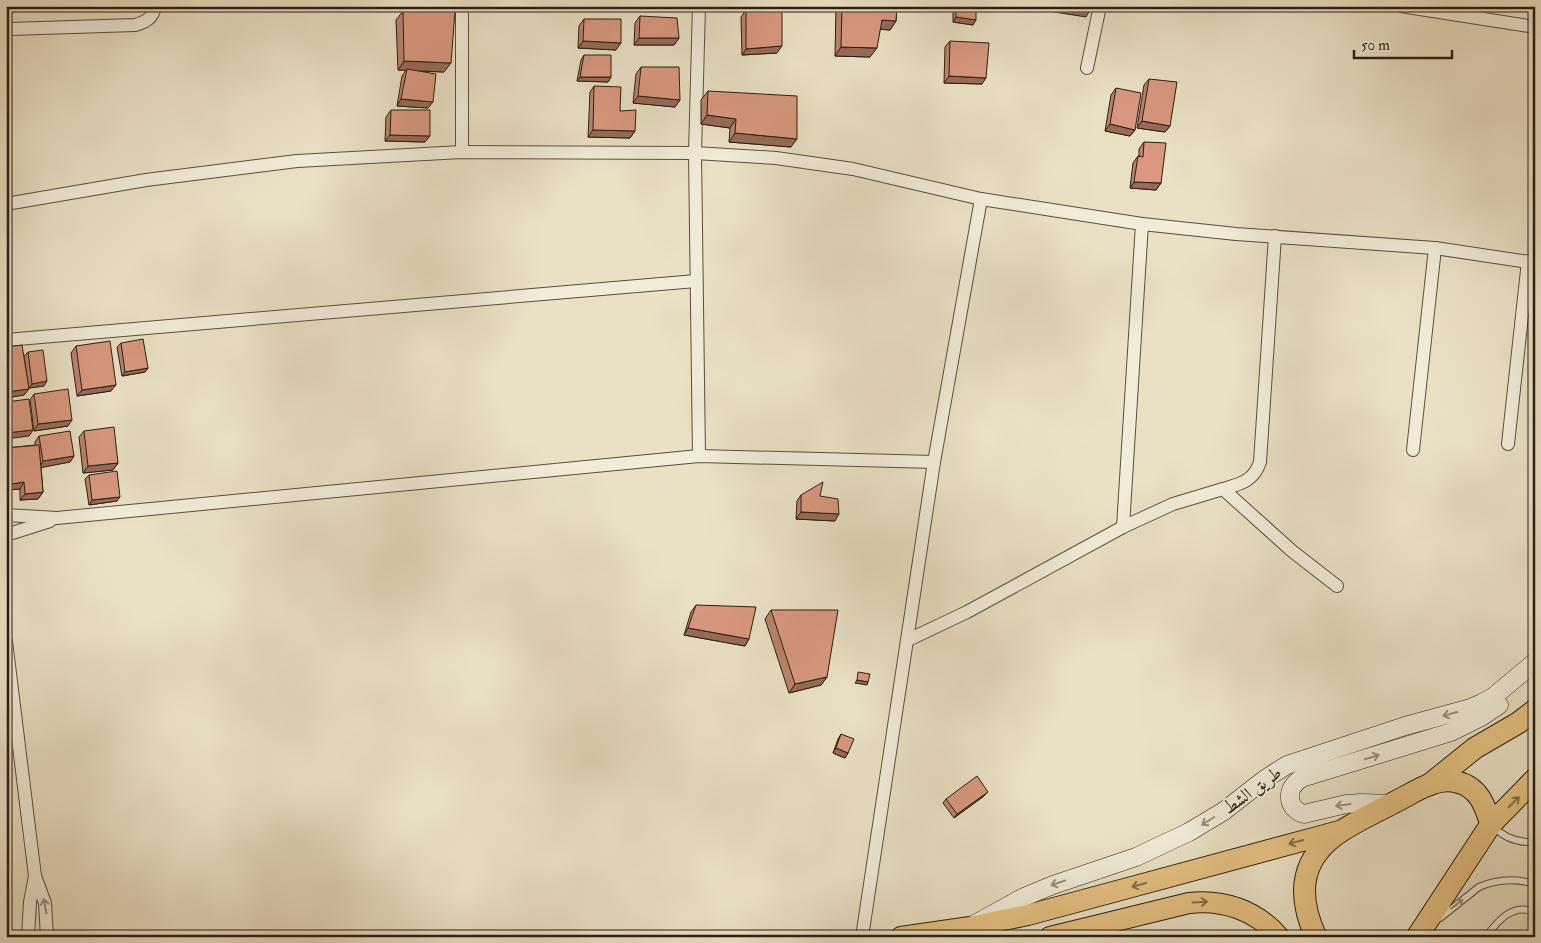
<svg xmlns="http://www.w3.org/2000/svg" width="1541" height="943" font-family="'IM FELL Double Pica',Amiri,serif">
<rect width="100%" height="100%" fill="#eae1c5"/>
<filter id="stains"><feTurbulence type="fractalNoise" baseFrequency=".004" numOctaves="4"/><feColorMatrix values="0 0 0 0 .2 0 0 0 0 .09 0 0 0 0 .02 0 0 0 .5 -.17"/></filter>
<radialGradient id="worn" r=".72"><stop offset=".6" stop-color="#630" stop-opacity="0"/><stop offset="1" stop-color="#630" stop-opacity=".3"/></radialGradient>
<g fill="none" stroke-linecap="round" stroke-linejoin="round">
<g stroke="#5b4e3d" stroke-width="8">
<g id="service">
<path d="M1493,826c11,12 26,17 42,16"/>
<path d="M1440,918l39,-31c19,-8 36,-9 56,-3"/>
<path d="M1486,937c12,-17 27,-34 49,-25"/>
</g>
</g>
<g stroke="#5b4e3d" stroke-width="14">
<g id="minor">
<path d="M462,6v146"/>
<path d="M1401,6l134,21"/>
<path d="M10,29l125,-4c11,-3 18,-7 20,-19"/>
<path d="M1087,68l13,-62"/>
<path d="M6,204l140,-24 151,-19 165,-9 233,1 81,5 77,11 128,30 161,25 94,10 199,14 100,15"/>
<path d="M6,340l690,-59"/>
<path d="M1508,444l20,-183"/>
<path d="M1413,450l22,-202"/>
<path d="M699,456l-4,-303 4,-147"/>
<path d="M1223,489c17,-5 31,-8 37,-27l15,-226"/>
<path d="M6,515l51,3 642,-62 235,6"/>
<path d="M1123,527l19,-303"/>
<path d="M6,535l44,-14"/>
<path d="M908,640l59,-28 156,-85 50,-23 50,-15 69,62 45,35"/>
<path d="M6,641l29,235 10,27 2,34"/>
<path d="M28,937l2,-35 5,-26"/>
<path d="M862,937l72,-475 47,-263"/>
</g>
</g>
<g stroke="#2b1d10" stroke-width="19">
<g id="secondary">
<path d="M1392,804l-30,-1 -16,1 -42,10c-19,-6 -18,-27 -2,-36l149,-46 30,-15 18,-12"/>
<path d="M975,924l49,-27 29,-12 83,-28 53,-25 35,-21 41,-32 22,-14 118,-39 66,-18 11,-5 11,-6 42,-35"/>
</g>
</g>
<g stroke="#2b1d10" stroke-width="22">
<g id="primary">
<path d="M901,937l69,-10 58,-12 315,-85"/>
<path d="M1050,937l139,-34c34,-4 67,7 90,34"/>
</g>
</g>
<g stroke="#2b1d10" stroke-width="23">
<g id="trunk">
<path d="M1429,785l46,-37 43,-25 17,-13"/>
<path d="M1316,937c-17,-37 -18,-73 17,-100 18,-14 40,-23 60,-34 19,-9 42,-27 64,-21 22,5 28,24 34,42"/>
<path d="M1417,937l74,-113 44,-45"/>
</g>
</g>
<use href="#service" stroke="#f1ecd9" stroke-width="6"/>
<use href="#minor" stroke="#f1ecd9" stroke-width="12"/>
<use href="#secondary" stroke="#f1ecd9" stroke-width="18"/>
<use href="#primary" stroke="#e5c082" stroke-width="20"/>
<use href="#trunk" stroke="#e5c082" stroke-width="21"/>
</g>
<g fill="#bb836d" stroke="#2b1d10">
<path d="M836,6h61l-1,15 -6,9 -10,-1 -10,28 -35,-1z"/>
<path d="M953,6h23l-3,19 -20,-3z"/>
<path d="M746,10l31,43 -35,2 -1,-38z"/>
<path d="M403,11l41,61 -29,-1 13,37 -31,-2 5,-30 4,-6h-8l-2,-50z"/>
<path d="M640,16l39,22 -5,7h-40l1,-22z"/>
<path d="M584,19l32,31 -38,-2 1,-22z"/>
<path d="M950,41l32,43 -38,-1 1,-36z"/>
<path d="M584,55l27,22 -3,5 -31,-1 4,-21z"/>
<path d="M641,67l39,33 -5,7 -42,-4 3,-29z"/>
<path d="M1149,79l21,47 -5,6 -28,-4 7,-43z"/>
<path d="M594,86l26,25 15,20 -5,7 -42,-1 2,-45z"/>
<path d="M1116,88l19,42 -5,6 -25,-5 6,-36z"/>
<path d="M708,91l83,56 -62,-5 1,-14 -29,-4v-24z"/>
<path d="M391,110l34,32 -40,-1 1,-24z"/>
<path d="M1144,142l17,41 -5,7 -26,-2 3,-25 5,-7h1v-7z"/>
<path d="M121,343l27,25 -3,4 -23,4 -5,-29z"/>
<path d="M76,346l35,45 -34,5 -6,-43z"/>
<path d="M6,347l22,38 -4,-29 4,-4 16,34 -15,2 -5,7 -18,3z"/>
<path d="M34,394l34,32 -34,5 -4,-31z"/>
<path d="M84,431l34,32 -5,7 -30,3 -4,-36z"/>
<path d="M39,436l35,20 -4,6 -29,5 2,25 -5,7 -18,1v-11l-14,1v-42l29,-3v-3z"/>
<path d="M89,475l28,26 -28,4 -4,-26z"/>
<path d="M801,495l19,1 15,25 -39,-2 1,-18z"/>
<path d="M696,605l53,34 -4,7 -61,-11 7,-23z"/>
<path d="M771,610l56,67 -6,8 -32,8 -24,-74z"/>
<path d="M841,734l7,19 -3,5 -12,-5 5,-14z"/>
<path d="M988,792l-4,4 -30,22 -11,-15 3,-4z"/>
</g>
<g fill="#986a59" stroke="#2b1d10">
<path d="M1045,6h19l26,4 -4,7 -44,-7z"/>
<path d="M956,17l20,3 -3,5 -20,-3z"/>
<path d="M882,20l14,1 -6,9 -14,-1z"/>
<path d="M639,38h40l-5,7h-40z"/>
<path d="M583,41l38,2 -5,7 -38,-2z"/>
<path d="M782,46l-5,7 -35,2 4,-6z"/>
<path d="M841,47l36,1 -7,9 -35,-1z"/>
<path d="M404,61l47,2 -7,9 -46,-2z"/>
<path d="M949,76l37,2 -4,6 -38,-1z"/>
<path d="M580,77h31l-3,5 -31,-1z"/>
<path d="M638,96l42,4 -5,7 -42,-4z"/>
<path d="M401,99l32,3 -5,6 -31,-2z"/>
<path d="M707,115l29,4 -6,9 -29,-4z"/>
<path d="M1142,121l28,5 -5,6 -28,-4z"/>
<path d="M1110,124l25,6 -5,6 -25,-5z"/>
<path d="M593,130l42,1 -5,7 -42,-1z"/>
<path d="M735,133l62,6 -6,8 -62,-5z"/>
<path d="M390,135l40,1 -5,6 -40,-1z"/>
<path d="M1134,182l27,1 -5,7 -26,-2z"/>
<path d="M148,368l-3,4 -23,4 3,-4z"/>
<path d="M47,381l-3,5 -15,2 3,-4z"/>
<path d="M116,385l-5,6 -34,5 5,-6z"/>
<path d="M29,389l-5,6 -18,3v-6z"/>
<path d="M72,420l-4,6 -34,5 4,-7z"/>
<path d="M33,430l-4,6 -23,3v-6z"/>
<path d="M74,456l-4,6 -31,6 4,-7z"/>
<path d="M118,463l-5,7 -30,3 5,-7z"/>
<path d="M24,482l-4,7 -14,1 5,-6z"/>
<path d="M43,492l-5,7 -18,1 5,-6z"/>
<path d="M120,497l-3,4 -28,4 3,-5z"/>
<path d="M801,512l38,2 -4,7 -39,-2z"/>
<path d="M688,628l61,11 -4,7 -61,-11z"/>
<path d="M827,677l-6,8 -32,8 6,-9z"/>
<path d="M857,680l11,2 -1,3 -12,-2z"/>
<path d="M836,748l12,5 -3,5 -12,-5z"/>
<path d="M988,792l-4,4 -30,22 3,-4z"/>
</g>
<g fill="#d9987f" stroke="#2b1d10">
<path d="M842,6h55l-1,15 -14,-1 -5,28 -36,-1z"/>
<path d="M956,6h20v14l-20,-3z"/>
<path d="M1064,6h27l-1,4z"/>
<path d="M746,10h36v36l-36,3z"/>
<path d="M403,11h52l-4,52 -47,-2z"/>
<path d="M640,16l37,2 2,20h-40z"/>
<path d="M584,19h37v24l-38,-2z"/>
<path d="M950,41l39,2 -3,35 -37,-2z"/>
<path d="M584,55h27v22h-31z"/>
<path d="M641,67h38l1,33 -42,-4z"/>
<path d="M407,69l29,5 -3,28 -32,-3z"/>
<path d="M1149,79l28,3 -7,44 -28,-5z"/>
<path d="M594,86l27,1 -1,24 16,-1 -1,21 -42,-1z"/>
<path d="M1116,88l25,5 -6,37 -25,-6z"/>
<path d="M708,91l89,5v43l-62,-6 1,-14 -29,-4z"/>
<path d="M391,110h39v26l-40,-1z"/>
<path d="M1144,142l22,1 -5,40 -27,-1 4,-26 5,1z"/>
<path d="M143,339l5,29 -23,4 -4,-29z"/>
<path d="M110,341l6,44 -34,5 -6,-44z"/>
<path d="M22,345l7,44 -23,3v-45z"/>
<path d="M43,350l4,31 -15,3 -4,-32z"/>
<path d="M68,389l4,31 -34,4 -4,-30z"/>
<path d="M29,399l4,31 -27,3v-31z"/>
<path d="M114,427l4,36 -30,3 -4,-35z"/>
<path d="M70,431l4,25 -31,5 -4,-25z"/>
<path d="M39,445l4,47 -18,2 -1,-12 -13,2 -2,-20h-3v-16z"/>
<path d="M117,471l3,26 -28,3 -3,-25z"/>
<path d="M823,482l-3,14 18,3 1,15 -38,-2v-17z"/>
<path d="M696,605l60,2 -7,32 -61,-11z"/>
<path d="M771,610h67l-11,67 -32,7z"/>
<path d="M858,672l12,2 -2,8 -11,-2z"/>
<path d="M841,734l13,5 -6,14 -12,-5z"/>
<path d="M977,776l11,16 -31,22 -11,-15z"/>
</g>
<defs><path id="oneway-shaft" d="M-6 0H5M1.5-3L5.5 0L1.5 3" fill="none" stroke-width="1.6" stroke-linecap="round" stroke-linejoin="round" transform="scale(1.25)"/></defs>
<g stroke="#988f7f">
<use href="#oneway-shaft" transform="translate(1450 714) rotate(165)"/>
<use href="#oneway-shaft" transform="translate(1372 757) rotate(-17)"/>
<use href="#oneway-shaft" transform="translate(1343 805) rotate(172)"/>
<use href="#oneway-shaft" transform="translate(1208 821) rotate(148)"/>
<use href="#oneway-shaft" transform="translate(1058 883) rotate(161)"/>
<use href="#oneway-shaft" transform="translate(1457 904) rotate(-38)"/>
<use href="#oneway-shaft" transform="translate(45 906) rotate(-100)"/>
</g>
<g stroke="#886e49">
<use href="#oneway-shaft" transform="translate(1514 802) rotate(-45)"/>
<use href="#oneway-shaft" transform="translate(1296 842) rotate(165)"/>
<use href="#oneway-shaft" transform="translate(1139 885) rotate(165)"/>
<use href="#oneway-shaft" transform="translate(1200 902) rotate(-3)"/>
</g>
<g text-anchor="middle" stroke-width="4" stroke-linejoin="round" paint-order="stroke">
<g font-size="18" fill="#2b1d10" stroke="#f1ecd9">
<text transform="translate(1252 790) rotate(-36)" y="6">طريق الشط</text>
</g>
</g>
<rect width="1541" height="943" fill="none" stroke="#eae1c5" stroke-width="25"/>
<rect x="8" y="8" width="1526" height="928" fill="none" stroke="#2b1d10" stroke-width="2.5"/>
<rect x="12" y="12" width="1516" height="918" fill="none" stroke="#2b1d10"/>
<path d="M1354 50v8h98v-8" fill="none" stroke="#2b1d10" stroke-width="2.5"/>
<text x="1361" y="50" font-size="15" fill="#2b1d10" stroke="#f1ecd9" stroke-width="4" paint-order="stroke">50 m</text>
<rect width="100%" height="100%" filter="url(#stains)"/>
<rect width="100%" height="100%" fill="url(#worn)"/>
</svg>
